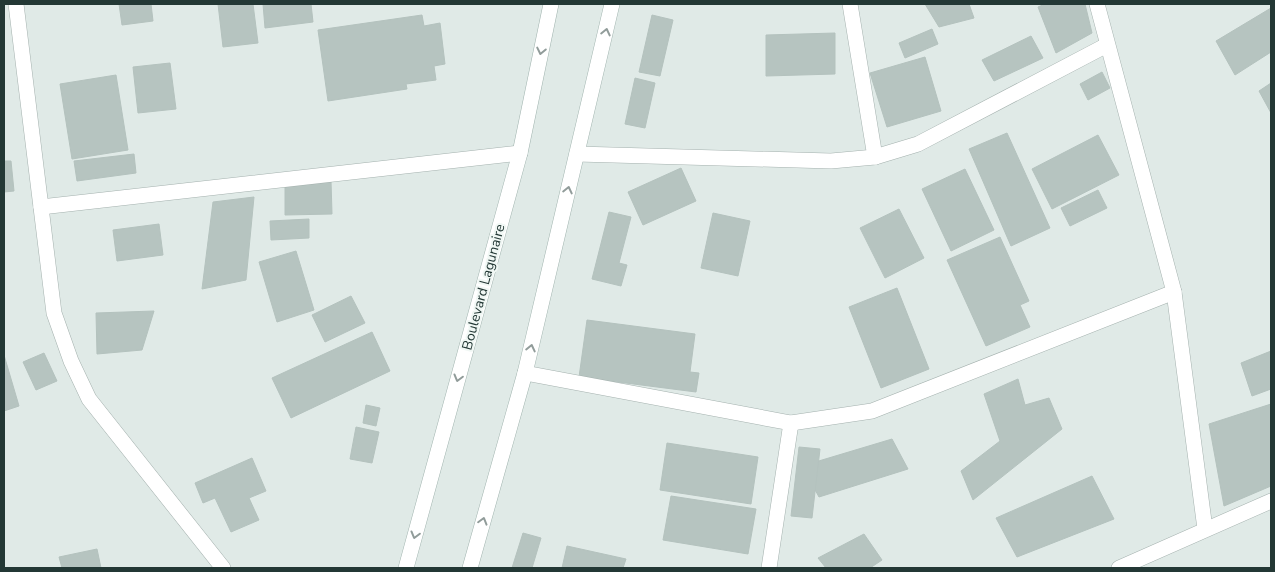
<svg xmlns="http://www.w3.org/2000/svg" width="1275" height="572" font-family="'Nunito Sans',sans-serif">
<rect width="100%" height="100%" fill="#e0eae7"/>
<g fill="#b6c4c0" stroke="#b4c2be">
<path d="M119,4h32l2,17 -31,4z"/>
<path d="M218,4h35l5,39 -35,4z"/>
<path d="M263,4h48l2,18 -48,6z"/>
<path d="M925,4h44l5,14 -35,9z"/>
<path d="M1045,4h40l7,29 -36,20 -18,-46z"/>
<path d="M1271,8v44l-36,23 -19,-34z"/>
<path d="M422,15l2,11 16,-3 5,41 -11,2 2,14 -30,4 1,5 -79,12 -10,-71z"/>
<path d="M652,15l21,5 -13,56 -21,-4z"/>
<path d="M932,29l6,15 -33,14 -6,-15z"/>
<path d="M835,33v41l-69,2v-41z"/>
<path d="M1031,36l12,22 -49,23 -12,-21z"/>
<path d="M925,57l16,54 -54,16 -17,-54z"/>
<path d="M170,63l6,46 -38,4 -5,-46z"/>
<path d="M1102,72l8,16 -22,12 -8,-16z"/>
<path d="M116,75l12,75 -56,9 -12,-75z"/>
<path d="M635,78l20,5 -10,45 -20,-4z"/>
<path d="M1271,83v30l-12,-22z"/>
<path d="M1007,133l43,95 -39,18 -42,-97z"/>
<path d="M1098,135l21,40 -67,34 -20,-40z"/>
<path d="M134,154l2,19 -59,8 -3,-20z"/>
<path d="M4,161h7l3,30 -10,1z"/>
<path d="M681,168l15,33 -53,24 -15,-33z"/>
<path d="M965,169l29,61 -43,21 -29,-62z"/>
<path d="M285,181h46l1,33 -47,1z"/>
<path d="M1098,190l9,18 -37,18 -9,-18z"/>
<path d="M254,197l-8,83 -44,9 11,-87z"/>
<path d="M899,209l25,49 -39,20 -25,-50z"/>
<path d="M609,212l22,5 -12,46 8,2 -6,21 -29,-7z"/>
<path d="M713,213l37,8 -12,55 -37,-8z"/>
<path d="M309,219v19l-38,2 -1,-19z"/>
<path d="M159,224l4,31 -46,6 -4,-31z"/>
<path d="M1000,237l29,64 -9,4 10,22 -44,19 -39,-86z"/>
<path d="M296,251l18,59 -37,12 -18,-60z"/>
<path d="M897,288l32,81 -48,19 -32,-81z"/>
<path d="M351,296l14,27 -40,19 -13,-27z"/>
<path d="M154,311l-12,39 -45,4 -1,-41z"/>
<path d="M587,320l108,14 -5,38 9,1 -3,19 -117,-15z"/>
<path d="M372,332l18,39 -99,47 -19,-40z"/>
<path d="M1271,351v38l-19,7 -11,-33z"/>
<path d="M44,353l13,28 -21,9 -13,-28z"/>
<path d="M4,355l15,51 -15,5z"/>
<path d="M1018,379l7,26 24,-7 13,31 -89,71 -12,-29 39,-30 -16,-47z"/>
<path d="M1271,404v82l-47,20 -15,-82z"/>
<path d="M366,405l14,3 -4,18 -13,-3z"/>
<path d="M356,427l23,5 -7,31 -22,-4z"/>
<path d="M892,439l16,30 -89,28 -17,-31z"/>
<path d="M667,443l91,14 -7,47 -91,-14z"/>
<path d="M799,447l21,2 -8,69 -21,-2z"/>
<path d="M252,458l14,33 -17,7 10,22 -28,12 -16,-34 -12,5 -8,-20z"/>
<path d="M1092,476l22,43 -97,38 -21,-39z"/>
<path d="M671,496l85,13 -8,45 -85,-14z"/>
<path d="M523,533l18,5 -9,30h-20z"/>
<path d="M864,534l18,26 -12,8h-44l-8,-10z"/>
<path d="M567,546l59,13 -3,9h-61z"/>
<path d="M97,549l4,19h-39l-3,-11z"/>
</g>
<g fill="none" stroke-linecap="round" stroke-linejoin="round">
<g stroke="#a4b1ae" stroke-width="16">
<g id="minor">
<path d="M16,4l38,309 17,48 18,38 134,169"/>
<path d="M850,4l25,153"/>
<path d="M1097,4l77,288 31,237"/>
<path d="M577,154l254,7 44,-4 43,-13 189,-99"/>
<path d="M41,207l479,-54"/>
<path d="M525,373l266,50 81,-12 302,-119"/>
<path d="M769,568l22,-145"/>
<path d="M1119,568l152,-67"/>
</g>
</g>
<g stroke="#a1b4af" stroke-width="16">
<g id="secondary">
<path d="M406,568l114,-415 31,-149"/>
<path d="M470,568l55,-195 87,-369"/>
</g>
</g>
<use href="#minor" stroke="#fff" stroke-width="15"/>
<use href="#secondary" stroke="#fff" stroke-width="15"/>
</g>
<defs><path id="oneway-chevron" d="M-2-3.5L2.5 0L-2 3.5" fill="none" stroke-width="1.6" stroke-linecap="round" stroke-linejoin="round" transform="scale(1.25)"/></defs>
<g stroke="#919c9a">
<use href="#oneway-chevron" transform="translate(606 32) rotate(-77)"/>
<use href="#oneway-chevron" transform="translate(541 51) rotate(102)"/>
<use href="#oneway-chevron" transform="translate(568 190) rotate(-77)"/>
<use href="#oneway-chevron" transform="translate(531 348) rotate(-77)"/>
<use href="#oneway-chevron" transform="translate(458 378) rotate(105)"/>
<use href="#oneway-chevron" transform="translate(483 521) rotate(-74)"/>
<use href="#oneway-chevron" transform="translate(415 535) rotate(105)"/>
</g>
<g text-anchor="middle" stroke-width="4" stroke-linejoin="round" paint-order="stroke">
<g font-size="14" fill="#233835" stroke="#f0f7f4">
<text transform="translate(483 287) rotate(-75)" y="5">Boulevard Lagunaire</text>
</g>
</g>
<rect width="1275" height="572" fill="none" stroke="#233835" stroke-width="10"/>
</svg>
